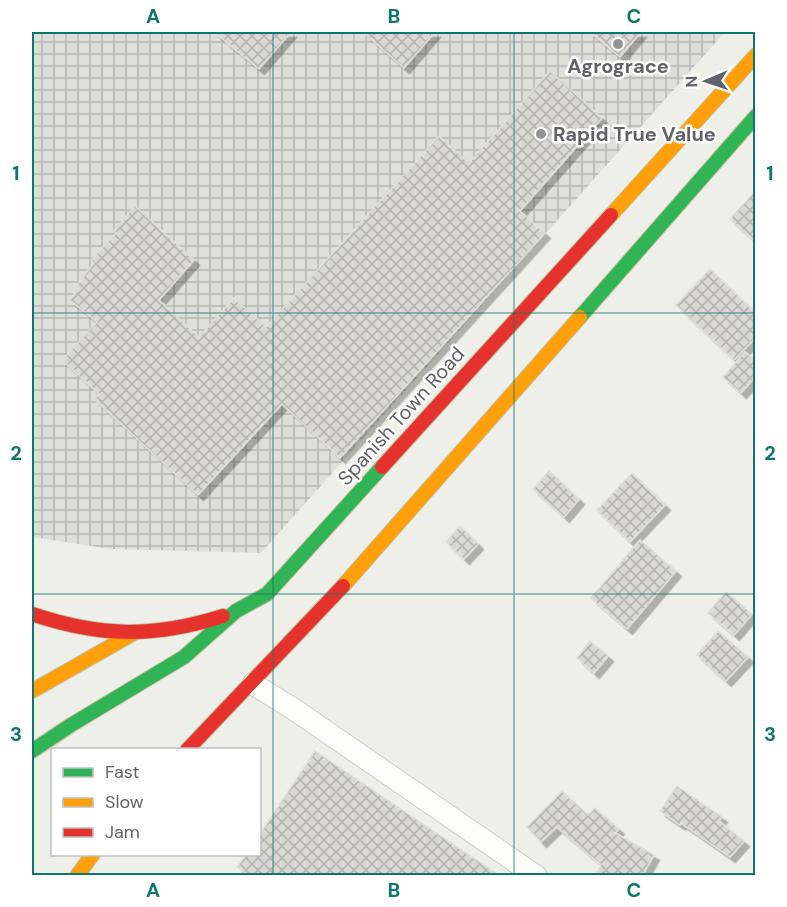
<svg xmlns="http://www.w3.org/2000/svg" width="787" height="907" font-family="'DM Sans',sans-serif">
<defs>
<pattern id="industrial-grid" width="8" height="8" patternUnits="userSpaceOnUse" patternTransform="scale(1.5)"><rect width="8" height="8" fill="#dededa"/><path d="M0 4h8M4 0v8" fill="none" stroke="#b7b7b5"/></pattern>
<pattern id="building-cross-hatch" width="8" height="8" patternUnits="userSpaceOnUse" patternTransform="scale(1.5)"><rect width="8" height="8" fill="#d9d8d5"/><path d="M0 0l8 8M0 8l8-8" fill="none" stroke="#b3b3b1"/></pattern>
<filter id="shadow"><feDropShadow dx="5.5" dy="5.5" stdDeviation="0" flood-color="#0004"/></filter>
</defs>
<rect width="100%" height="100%" fill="#efefea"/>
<path fill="url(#industrial-grid)" d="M32,32h693l-464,521 -150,-4 -79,-12z"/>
<g fill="url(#building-cross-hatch)" stroke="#dededa" stroke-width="1.5" filter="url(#shadow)">
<path d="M214,32h77l-32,37z"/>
<path d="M363,32h72l-31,36z"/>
<path d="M590,32h51l-21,25z"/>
<path d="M550,71l52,47 -82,93 25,22 -205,225 -58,-54 -84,91 -104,-96 5,-5 -37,-34 35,-38 -27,-22 8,-11 -3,-2 19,-24 -3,-3 25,-27 -2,-2 21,-25 59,54 -35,40 40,37 35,-39 32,29 173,-191 30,27z"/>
<path d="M756,190v52l-26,-23z"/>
<path d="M710,269l46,44v24l-22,23 -58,-55z"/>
<path d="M745,352l11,9v15l-15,17 -18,-16z"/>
<path d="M549,471l30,28 -15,18 -31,-28z"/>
<path d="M632,473l33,32 -35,37 -33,-32z"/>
<path d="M460,526l18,18 -14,15 -18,-17z"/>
<path d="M640,540l36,31 -49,58 -36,-31z"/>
<path d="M726,592l26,22 -18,21 -26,-22z"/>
<path d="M718,631l30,26 -22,24 -29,-26z"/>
<path d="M590,641l18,15 -14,17 -17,-15z"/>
<path d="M315,751l99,67 86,58h-250l-13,-9 9,-12h14v-21z"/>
<path d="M677,786l45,31 -3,4 25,20 -14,16 -49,-34 -1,2 -20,-14z"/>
<path d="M562,791l26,24 7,-7 24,21 -4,4 39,22 -12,21h-47l6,-11 -44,-38 -16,15 -14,-15z"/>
</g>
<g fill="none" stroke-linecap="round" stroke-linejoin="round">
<g stroke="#cbcbca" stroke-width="23">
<path id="street" d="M253,684l42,26 241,166"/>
</g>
<g stroke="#c4be9a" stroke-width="16">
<g id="fast">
<path d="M580,317l176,-201"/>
<path d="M32,751l39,-26 113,-68 52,-46 31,-17 115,-127"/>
</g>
</g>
<g stroke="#c4be9a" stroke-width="16">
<g id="slow">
<path d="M611,215l145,-160"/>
<path d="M343,586l237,-269"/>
<path d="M32,691l102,-58"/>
<path d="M77,876l16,-22"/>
</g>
</g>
<g stroke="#c4be9a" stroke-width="16">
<g id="jam">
<path d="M382,467l229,-252"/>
<path d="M32,614c68,23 122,24 191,2"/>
<path d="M187,750l156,-164"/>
</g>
</g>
<use href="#street" stroke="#fdfdfc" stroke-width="21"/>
<use href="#fast" stroke="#30b455" stroke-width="14"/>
<use href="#slow" stroke="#ff9f0a" stroke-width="14"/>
<use href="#jam" stroke="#e5322d" stroke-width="14"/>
</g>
<path fill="none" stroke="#0f766e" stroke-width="1.5" stroke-opacity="0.55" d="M273,32v844M514,32v844M32,313h724M32,594h724"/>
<g fill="#929395" stroke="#fff" stroke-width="2">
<circle cx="618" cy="44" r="6"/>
<circle cx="541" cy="134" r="6"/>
</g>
<g text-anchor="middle" stroke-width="5" stroke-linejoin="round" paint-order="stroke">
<g font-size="20" font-weight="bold" fill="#606267" stroke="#fff">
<text x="618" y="73">Agrograce</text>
<text x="553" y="141" text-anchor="start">Rapid True Value</text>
</g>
<g font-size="20" fill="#606267" stroke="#fff">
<text transform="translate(401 416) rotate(-48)" y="7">Spanish Town Road</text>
</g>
</g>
<rect width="787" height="907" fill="none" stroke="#ffffff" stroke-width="66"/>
<rect x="51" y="748" width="210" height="108" fill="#ffffff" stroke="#bfc0c2" stroke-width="1.5"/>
<rect x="63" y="768" width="30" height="9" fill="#30b455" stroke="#bfc0c2" stroke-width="1.5"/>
<text x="105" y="778" font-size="18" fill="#606267">Fast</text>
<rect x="63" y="798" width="30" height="9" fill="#ff9f0a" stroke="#bfc0c2" stroke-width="1.5"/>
<text x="105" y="808" font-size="18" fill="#606267">Slow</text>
<rect x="63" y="828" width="30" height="9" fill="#e5322d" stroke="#bfc0c2" stroke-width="1.5"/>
<text x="105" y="838" font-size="18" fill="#606267">Jam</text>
<g transform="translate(706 81) rotate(268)" stroke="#ffffff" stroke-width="4.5" paint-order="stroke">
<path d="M0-4.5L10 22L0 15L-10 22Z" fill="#606267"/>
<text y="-9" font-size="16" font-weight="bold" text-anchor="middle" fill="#606267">N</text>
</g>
<rect x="33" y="33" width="721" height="841" fill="none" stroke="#0f766e" stroke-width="2"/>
<g font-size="20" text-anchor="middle" font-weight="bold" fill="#0f766e">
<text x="153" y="23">A</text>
<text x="394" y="23">B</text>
<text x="634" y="23">C</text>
<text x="16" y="180">1</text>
<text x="770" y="180">1</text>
<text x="16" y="460">2</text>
<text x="770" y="460">2</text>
<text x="16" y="741">3</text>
<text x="770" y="741">3</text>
<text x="153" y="897">A</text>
<text x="394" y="897">B</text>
<text x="634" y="897">C</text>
</g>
</svg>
